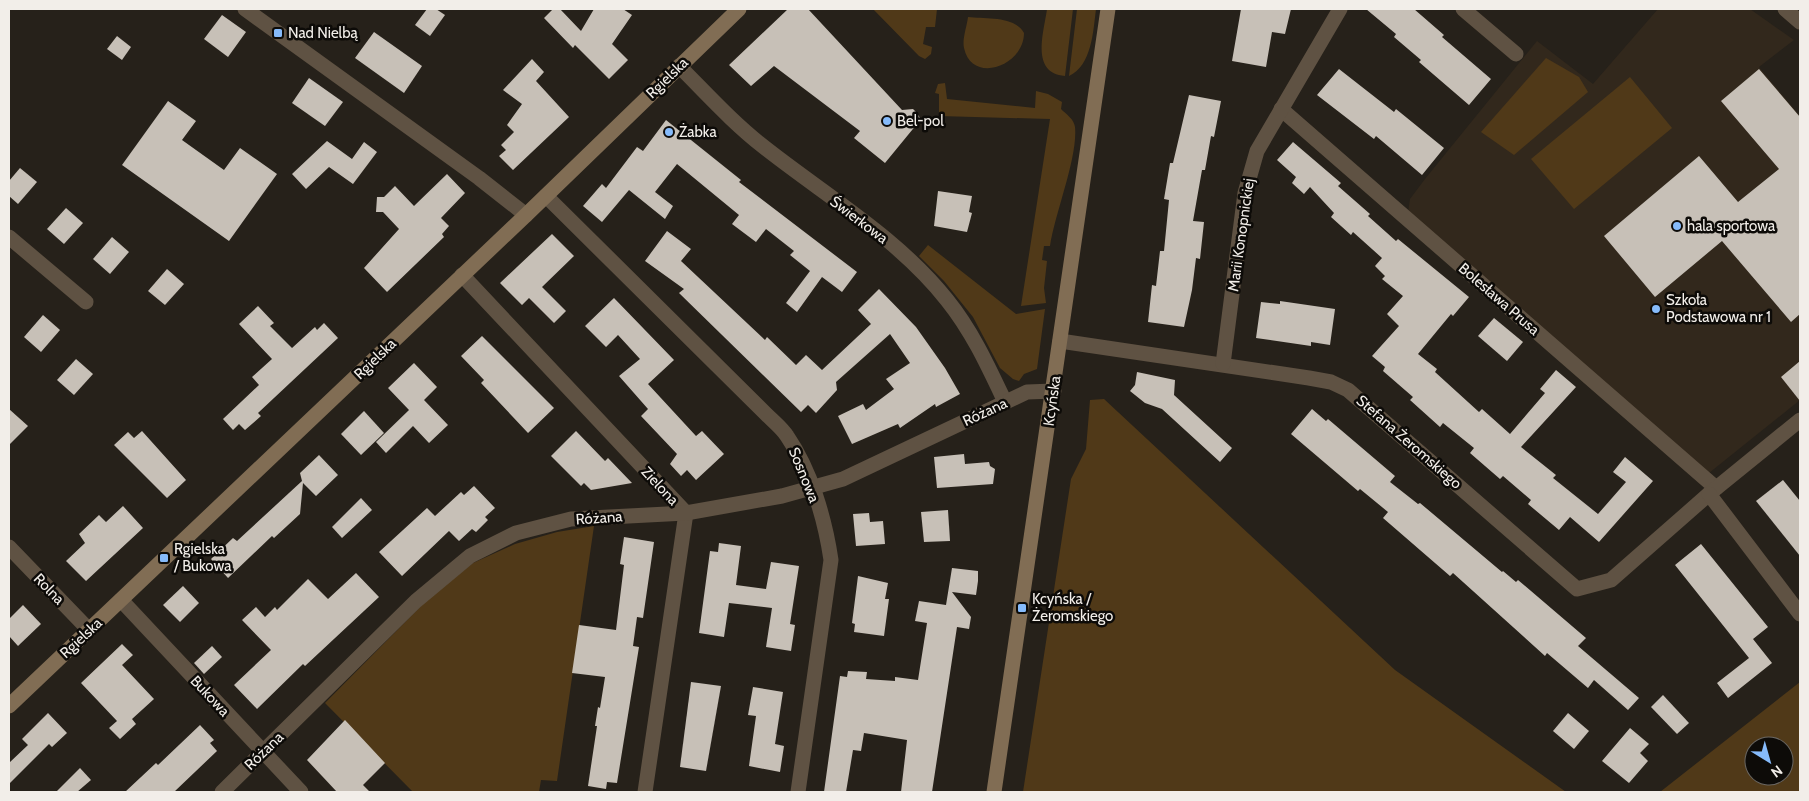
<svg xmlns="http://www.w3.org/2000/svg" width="1809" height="801" font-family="Cabin,sans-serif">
<rect width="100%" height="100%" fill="#26211a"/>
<path fill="#32281c" d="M1658,9h92l44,31 -35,27 41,49v284l-96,77 -297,-258 3,-20 15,-20 112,-138 56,43z"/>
<g fill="#503918" fill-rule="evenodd">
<path d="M873,9h64l-2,18h-9l-3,17 9,3 -1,7 -6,5 -6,-3z"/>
<path d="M1047,9h26l-8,67c-35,-3 -21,-44 -18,-67z"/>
<path d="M1077,9h19c-3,23 -4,56 -27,67z"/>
<path d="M968,17c18,2 47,-1 56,16 0,33 -52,52 -60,15 -2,-9 3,-22 4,-31z"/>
<path d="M1546,58l33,19 9,15 -74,63 -33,-23z"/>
<path d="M1630,77l42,51 -98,81 -43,-50z"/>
<path d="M945,83l2,16 88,9 1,-17 12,3 14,8 -1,7c5,5 13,10 14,18 3,30 -20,86 -25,119h-6l-2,14 5,1 -3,27 2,15 -25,3 29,-187 -111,-3v-22l-4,-1 3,-9z"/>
<path d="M928,245l88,69 29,-5 -8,60 -13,5 -5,7 -6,-2 -13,-11 -27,-51 -29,-36 -25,-25z"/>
<path d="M1104,399l291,271 171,122h-543l48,-313 15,-30 4,-49z"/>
<path d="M594,526l-37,255 -16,-1 -2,12h-126l-88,-89 105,-106 43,-34 42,-19 42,-12z"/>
<path d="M1800,682v110h-140zM1754,746h30v30h-30z"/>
</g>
<g fill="#c7c0b7">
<path d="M427,9h9l9,6 -15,21 -15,-11z"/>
<path d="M553,9h7l21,22 13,-22h29l9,6 -20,29 16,16 -19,19 -34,-34 -2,3 -29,-30z"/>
<path d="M788,9h20l94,101 11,-1 4,4 3,5 -3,6 -32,39 -31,-25 6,-7 -86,-65 -23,20 -22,-21z"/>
<path d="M1241,9h50l-6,25 -13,-2 -6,35 -34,-6z"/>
<path d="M1366,9h48l30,26 -2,2 49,42 -22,26 -50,-43 2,-2 -27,-23 2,-3z"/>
<path d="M222,15l24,17 -18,25 -24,-18z"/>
<path d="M374,32l48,34 -18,27 -49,-35z"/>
<path d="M117,36l14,11 -9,13 -15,-11z"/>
<path d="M532,59l12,13 -8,9 33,36 -56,53 -14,-14 7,-6 -5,-5 13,-13 -7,-7 15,-21 -19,-14z"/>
<path d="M1339,69l55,43 2,-3 48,39 -22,27 -46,-39 -2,3 -57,-44z"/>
<path d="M1759,69l41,48v197l-9,8 -69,-81 -67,56 -51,-61 95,-80 39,46 41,-33 -58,-68z"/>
<path d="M309,78l34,24 -18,24 -33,-23z"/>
<path d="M1189,95l32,6 -7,36 -3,-1 -6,34h-3l-9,51 11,1 -4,37 -4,-1 -4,32 -8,37 -36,-5 4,-37 4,1 4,-35h4l5,-51 -5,-1 6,-36h3z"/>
<path d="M168,101l28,20 -14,19 42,30 16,-22 37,26 -48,67 -107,-76z"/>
<path d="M666,120l75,60 -2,2 118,90 -15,20 -20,-15 -25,35 -11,-9 24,-32 -20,-16 4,-4 -28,-22 -10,13 -24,-18 7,-9 -62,-51 -22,28 18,14 -8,13 -36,-29 -27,32 -19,-16 19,-22 4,4 31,-41 6,4z"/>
<path d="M327,141l25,18 12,-17 13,10 -24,32 -24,-17 -23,22 -14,-15z"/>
<path d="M1293,142l48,41 -3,3 32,28 -2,2 28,25 2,-2 71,58 -16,19 -2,-2 -33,40 19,15 -2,3 44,40 3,-3 28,25 35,-41 -5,-4 16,-19 20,17 -55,60 35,28 -3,3 45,36 28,-32 -13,-10 12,-15 28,24 -54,61 -29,-25 -11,13 -31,-26 3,-4 -28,-24 -3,3 -30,-26 4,-5 -31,-25 -3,4 -30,-27 3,-3 -30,-26 2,-4 -13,-11 27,-30 -12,-12 16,-18 -21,-17 3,-3 -10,-10 7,-8 -29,-26 -2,3 -20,-18 3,-4 -24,-26 -6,7 -12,-11 4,-6 -19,-17z"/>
<path d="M20,168l17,14 -19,22 -9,-8v-15z"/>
<path d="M447,174l18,19 -24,25 8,8 -7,8 2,3 -57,55 -23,-24 35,-39 -16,-17h-7l1,-15h7l11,-11 19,20z"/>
<path d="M938,191l34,5 -3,16 3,1 -5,19 -33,-6z"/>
<path d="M66,208l17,15 -19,21 -17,-15z"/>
<path d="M667,231l24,18 -10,12 84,79 2,-3 29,28 10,-10 16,15 49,-46 -13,-14 21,-21 37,38 29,41 15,26 -24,13 -1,-3 -35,24 -2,-4 -46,20 -14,-28 25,-12 3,6 28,-21 -8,-10 24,-16 -20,-29 -54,48 1,8 -21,23 -8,-8 -7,7 -122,-119 5,-4 -39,-28z"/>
<path d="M552,234l22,22 -32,31 24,24 -12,12 -25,-25 -7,7 -22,-22z"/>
<path d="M112,237l17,15 -19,22 -17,-15z"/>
<path d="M167,269l17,15 -19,21 -17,-14z"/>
<path d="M614,298l60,62 -26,24 48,52 6,-5 22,23 -28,26 -9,-10 -6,6 -11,-12 7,-10 -36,-38 7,-7 -29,-33 21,-17 -22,-24 -12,12 -21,-21z"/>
<path d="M1280,301l55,8 -5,36 -19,-3v4l-55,-8 5,-36 19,2z"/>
<path d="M258,306l16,17 -4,3 22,22 23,-21 2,3 7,-7 14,15 -80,75 3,3 -16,14 -6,-6 -6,6 -10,-11 36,-34 -7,-8 20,-18 -33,-35z"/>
<path d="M43,315l17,15 -19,22 -17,-15z"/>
<path d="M1494,318l29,24 -16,19 -29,-25z"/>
<path d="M482,336l72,72 -26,25 -47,-50 3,-3 -23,-24z"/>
<path d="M76,359l17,15 -19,21 -17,-15z"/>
<path d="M1800,361v40l-19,-24z"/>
<path d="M414,363l23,24 -13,13 24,25 -19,18 -16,-17 -27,27 -10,-11 33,-32 -21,-22z"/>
<path d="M1137,372l38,8 -1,15 58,53 -12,14 -58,-53 -17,-6 -15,-12 5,-6z"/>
<path d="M9,409l19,17 -19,19z"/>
<path d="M1312,409l14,12 2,-2 67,57 -5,6 28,22 2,-1 82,69 1,-1 13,11 2,-2 68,58 -8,8 61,52 -11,12 -34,-30 -6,8 -41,-35 -2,3 -92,-83 -3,3 -67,-58 5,-6 -28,-23 -2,2 -67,-57z"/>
<path d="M364,411l20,22 -23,22 -20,-21z"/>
<path d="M142,431l44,49 -19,18 -53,-53 14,-13 6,6z"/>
<path d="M576,431l29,30 3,-3 24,25 -41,7 -7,-7 -3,3 -30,-30z"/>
<path d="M964,454l1,10 24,-2 1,4 5,3 -2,15 -56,4 -3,-31z"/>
<path d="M319,455l19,20 -22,21 -13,-13 -3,31 -26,24 -2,-2 -44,42 -17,-19 22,-21 4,3 65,-60 -2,-8z"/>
<path d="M1783,480l17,21v55l-44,-55z"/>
<path d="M474,486l21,22 -10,9 3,3 -12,12 -4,-3 -13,12 -10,-10 -47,45 -23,-24 48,-44 8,8 26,-24 3,3z"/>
<path d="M361,498l11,12 -30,28 -10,-11z"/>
<path d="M123,506l20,22 -57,53 -20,-20 19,-18 -6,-9 20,-19 7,7z"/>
<path d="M948,510l2,31 -26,1 -3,-30z"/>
<path d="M869,513l1,9 13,-1 2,23 -29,2 -3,-32z"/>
<path d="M624,537l30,5 -11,76 -6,-1 -4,29 6,1 -22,136 -10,-1 -1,7 -18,-3 9,-60h-2l3,-19 2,1 5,-31 -33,-4 7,-48 37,5 8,-65 -4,-1z"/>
<path d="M719,543l22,3 -5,39 30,4 5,-27 28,4 -9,58 5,1 -4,26 -25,-4 6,-39 -43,-5 -5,34 -25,-4 11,-82 8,1z"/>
<path d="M1701,544l67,83 -15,12 19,24 -44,35 -11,-15 32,-25 -74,-93z"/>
<path d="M952,568l26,3v10l-2,14 -24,-3 19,25 -2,12 -12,-2 -25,165h-31l6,-52 -43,-7 -3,18 -8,-1 -7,42h-22l16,-116 7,1 1,-6 19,1 -1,7 29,2v-4l23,3 9,-57 -12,-2 4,-20 27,4z"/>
<path d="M356,573l23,24 -74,69 -2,-2 -46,45 -23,-24 37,-35 -29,-30 14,-13 9,10 10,-10 2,3 31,-31 20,20z"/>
<path d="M858,576l30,7 -3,16h4l-5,37 -30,-4 1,-8 -3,-1z"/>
<path d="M183,586l16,17 -19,19 -17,-17z"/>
<path d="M23,605l18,19 -23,22 -9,-10v-17z"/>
<path d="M122,644l11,11 -11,10 32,34 -22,20 4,5 -16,15 -11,-11 8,-7 -36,-38z"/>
<path d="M212,646l10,11 -18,17 -10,-11z"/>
<path d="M691,682l30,4 -15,85 -26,-4z"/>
<path d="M753,687l30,5 -8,52 9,2 -4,26 -31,-6 7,-50 -8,-1z"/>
<path d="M1663,695l26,28 -12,11 -26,-27z"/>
<path d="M48,713l19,20 -15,14 -3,-3 -40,40v-21l19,-18 -6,-6z"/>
<path d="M1568,713l21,18 -15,18 -21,-18z"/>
<path d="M345,720l40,43 -22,22 7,7h-33l-30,-32z"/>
<path d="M200,725l14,15 -4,3 7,8 -43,41h-49l31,-29 2,2z"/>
<path d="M1630,728l19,16 -9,9 8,8 -19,22 -27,-22z"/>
<path d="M80,768l11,12 -14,12h-21z"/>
</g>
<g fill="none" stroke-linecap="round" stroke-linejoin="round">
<g stroke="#5f5243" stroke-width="15">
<path d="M245,9l234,169 47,37"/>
<path d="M1463,9l53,45"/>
<path d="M1785,9l15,13"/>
<path d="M679,66c28,28 54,57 85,81 62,49 134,91 183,153 25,31 41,66 58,102"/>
<path d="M1281,109l435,379"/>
<path d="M546,196l220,218c7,7 16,14 21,22 24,35 38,83 44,124l-33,232"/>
<path d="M9,237l77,65"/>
<path d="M462,275l224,238 -41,279"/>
<path d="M1060,341l249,37 22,4 17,8 229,199 34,-9 98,-86 91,-74"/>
<path d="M1223,364l22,-171 12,-42 83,-142"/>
<path d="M1709,494l91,120"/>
<path d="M9,547l80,83"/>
<path d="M121,600l180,192"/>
<path d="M222,792l194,-191 54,-45 46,-23 55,-14 115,-6 96,-17 61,-17 184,-87 27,-1"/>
</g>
<g stroke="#816d54" stroke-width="15">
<path d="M9,706l517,-491 213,-206"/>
<path d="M994,792l114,-783"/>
</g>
</g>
<g fill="#86bbfb" stroke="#0d0b08" stroke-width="2">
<rect x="273" y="28" width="10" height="10" rx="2.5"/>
<circle cx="887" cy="121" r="5"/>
<circle cx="669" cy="132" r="5"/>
<circle cx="1677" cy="226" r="5"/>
<circle cx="1656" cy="309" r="5"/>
<rect x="159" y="553" width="10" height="10" rx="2.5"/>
<rect x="1017" y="603" width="10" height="10" rx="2.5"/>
</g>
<g text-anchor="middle" stroke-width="5" stroke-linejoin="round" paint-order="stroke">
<g font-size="15" fill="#f2eee9" stroke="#0d0b08" text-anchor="start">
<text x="288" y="38">Nad Nielbą</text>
<text x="897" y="126">Bel-pol</text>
<text x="679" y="137">Żabka</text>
<text x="1687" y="231">hala sportowa</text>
<text x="1666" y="305">Szkoła<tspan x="1666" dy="17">Podstawowa nr 1</tspan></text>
<text x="174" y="554">Rgielska<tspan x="174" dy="17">/ Bukowa</tspan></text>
<text x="1032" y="604">Kcyńska /<tspan x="1032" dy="17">Żeromskiego</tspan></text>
</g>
<g font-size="15" fill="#f2eee9" stroke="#0d0b08">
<text transform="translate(667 78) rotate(-44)" y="5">Rgielska</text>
<text transform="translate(859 220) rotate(37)" y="5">Świerkowa</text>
<text transform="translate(1241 235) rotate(-82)" y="5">Marii Konopnickiej</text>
<text transform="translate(1499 299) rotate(41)" y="5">Bolesława Prusa</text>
<text transform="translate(375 359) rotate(-44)" y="5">Rgielska</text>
<text transform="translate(1052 401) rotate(-82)" y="5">Kcyńska</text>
<text transform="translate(985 412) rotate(-25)" y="5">Różana</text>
<text transform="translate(1409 442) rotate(41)" y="5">Stefana Żeromskiego</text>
<text transform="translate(804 475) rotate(68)" y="5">Sosnowa</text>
<text transform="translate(660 486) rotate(47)" y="5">Zielona</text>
<text transform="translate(599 518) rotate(-4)" y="5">Różana</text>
<text transform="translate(49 589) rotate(46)" y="5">Rolna</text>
<text transform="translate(81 638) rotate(-43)" y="5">Rgielska</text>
<text transform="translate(210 696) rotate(47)" y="5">Bukowa</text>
<text transform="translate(264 751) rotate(-44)" y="5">Różana</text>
</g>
</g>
<rect width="1809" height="801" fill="none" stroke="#f2eee9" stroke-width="20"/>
<g transform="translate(1769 761) rotate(143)"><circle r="24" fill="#0d0b08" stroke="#696662"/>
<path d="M0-4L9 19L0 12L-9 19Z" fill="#86bbfb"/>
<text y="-8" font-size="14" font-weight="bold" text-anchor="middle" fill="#f2eee9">N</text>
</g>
</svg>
